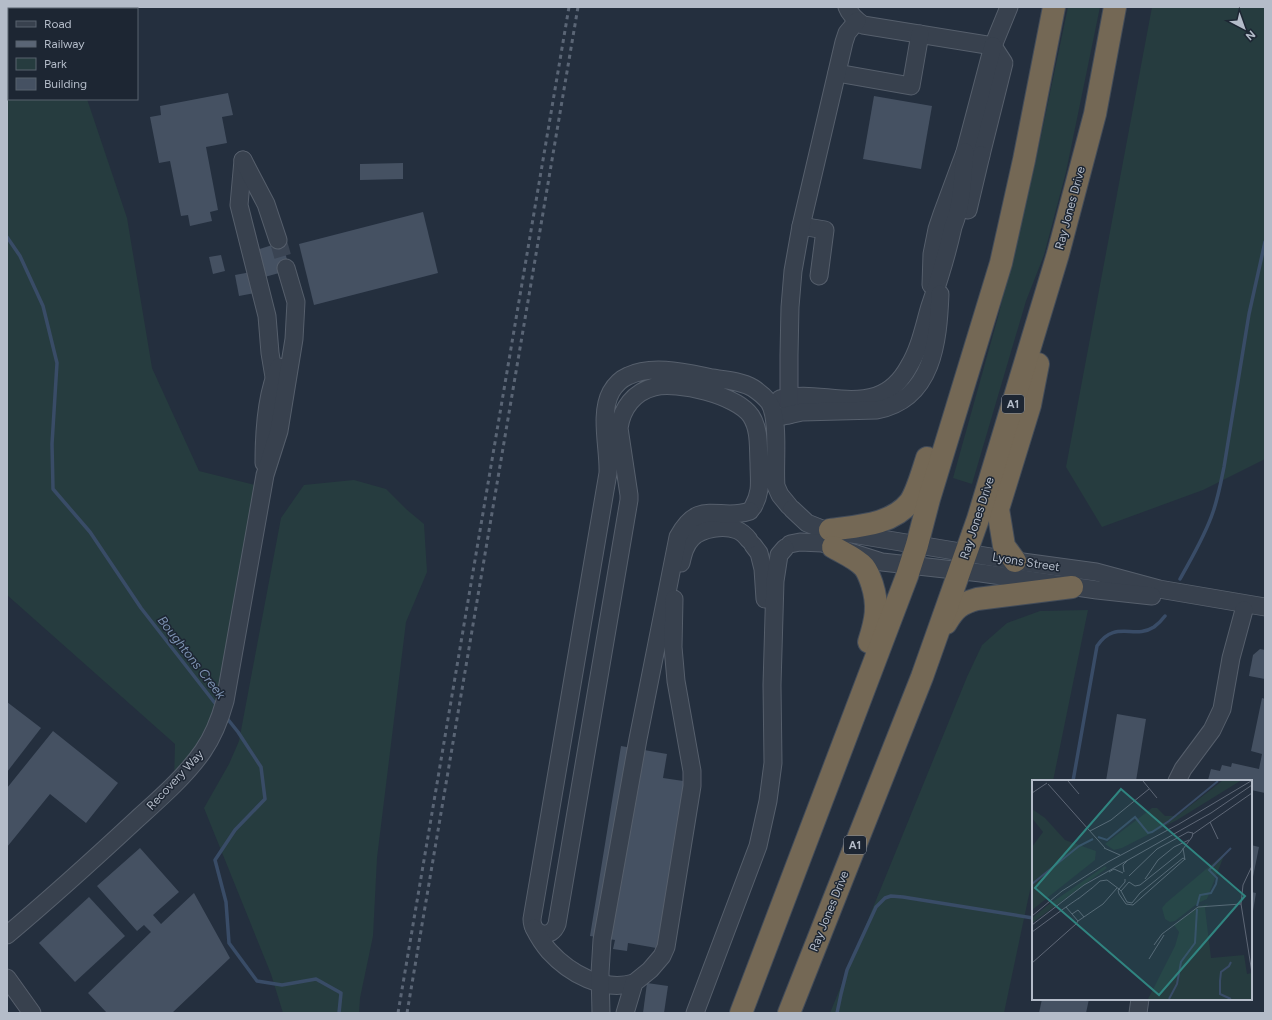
<svg xmlns="http://www.w3.org/2000/svg" width="1272" height="1020" font-family="Figtree,sans-serif">
<rect width="100%" height="100%" fill="#242f3e"/>
<g fill="#263c3f">
<path d="M7,7h58v2h-56v90h78l40,119 25,150 47,103 64,16 -38,214 -51,82 1,-39 -168,-149z"/>
<path d="M1068,7h32l-34,165 -22,83 -18,46 -54,183 -19,-6 45,-161 36,-148z"/>
<path d="M1152,7h113v452l-62,31 -101,37 -36,-60z"/>
<path d="M354,480l32,9 20,20 18,15 3,48 -21,50 -29,236 -4,78 -13,62 -1,15h-76l-12,-39 -67,-166 25,-44 10,-23 42,-223 23,-33z"/>
<path d="M1088,610l-35,171h-20v95l-29,137h-174l137,-336 15,-32 25,-22 33,-12z"/>
</g>
<g fill="none" stroke-linecap="round" stroke-linejoin="round">
<g stroke="#394c67" stroke-width="3.5">
<path d="M7,237l13,19 23,50 14,57 -5,81 1,45 37,43 51,76 77,99"/>
<path d="M1180,579c12,-22 25,-43 33,-67 5,-14 8,-30 11,-45l25,-153 16,-72"/>
<path d="M226,717l12,15 23,35 4,32 -30,31 -20,30 11,42 3,41 28,38 25,4 34,-6 25,14 -2,20"/>
<path d="M1073,781l24,-135c18,-27 37,-6 57,-19 4,-3 8,-7 11,-11"/>
<path d="M837,1013l4,-19 6,-24 29,-63 9,-9 6,-2 12,1 130,21"/>
</g>
</g>
<g fill="#455162">
<path d="M228,93l5,22 -11,2 5,26 -21,4 12,63 -8,2 2,9 -22,5 -2,-11 -7,1 -11,-55 -11,2 -9,-46 11,-2 -1,-9z"/>
<path d="M874,96l58,10 -11,63 -58,-10z"/>
<path d="M403,163v16l-43,1v-16z"/>
<path d="M423,212l15,61 -124,32 -15,-61z"/>
<path d="M282,242l8,28 -29,8 -8,-27z"/>
<path d="M221,255l4,16 -12,3 -4,-17z"/>
<path d="M251,272l4,21 -16,3 -4,-21z"/>
<path d="M1260,649l5,1v29l-16,-3 4,-21z"/>
<path d="M1262,698l3,1v94l-14,-3v-9l-43,-1 3,-11 9,2 2,-6 9,2 1,-4 27,6 3,-15 -11,-3z"/>
<path d="M7,702l34,26 -34,44z"/>
<path d="M1117,714l29,5 -10,62h-30z"/>
<path d="M53,731l65,52 -32,40 -36,-29 -43,53v-59z"/>
<path d="M621,746l46,8 -4,24 27,4 -28,167 -34,-6 -1,8 -14,-2 2,-9 -25,-4z"/>
<path d="M1251,845l8,2 -7,35h-1z"/>
<path d="M140,848l39,44 -26,23 8,9 33,-31 36,65 -58,55h-65l-19,-20 63,-61 -7,-7 -7,6 -40,-45z"/>
<path d="M1251,892l5,1 -4,24h-1z"/>
<path d="M89,897l36,39 -50,46 -36,-39z"/>
<path d="M647,983l21,3 -4,27h-21z"/>
<path d="M1042,999h47l-3,14h-47z"/>
</g>
<g fill="none" stroke-linecap="round" stroke-linejoin="round">
<path stroke="#3a4453" stroke-width="17" stroke-dasharray="17 8" stroke-linecap="butt" d="M278,240l8,28"/>
<g stroke="#565f6c" stroke-width="19">
<g id="minor">
<path d="M847,7c3,8 9,13 16,18l130,21 16,-39"/>
<path d="M837,73l74,13 9,-52"/>
<path d="M243,160l-4,45 28,111 3,37 4,24"/>
<path d="M243,160l23,44 12,36"/>
<path d="M977,165l4,-10 23,-92 -11,-17"/>
<path d="M968,210l13,-55"/>
<path d="M801,226l24,4 -6,46"/>
<path d="M931,285l1,-31 5,-25 5,-15 23,-62 28,-106"/>
<path d="M780,399c32,-9 64,7 96,-3 15,-5 26,-17 33,-30 11,-18 15,-40 21,-60 9,-26 17,-52 23,-79 3,-8 6,-17 7,-26 3,-16 3,-32 5,-49"/>
<path d="M789,415v-60l1,-48 3,-36 8,-45 43,-184 3,-9 10,-12"/>
<path d="M779,417l23,-5 75,-2c56,-11 61,-68 63,-116"/>
<path d="M264,463c0,-29 2,-70 15,-96"/>
<path d="M753,507c9,-16 6,-26 6,-44 -1,-16 1,-33 -8,-47 -14,-21 -74,-35 -97,-29 -20,5 -32,21 -35,41l10,67v5l-72,424c-6,16 -25,12 -25,-5l76,-446c1,-24 -9,-59 3,-81 4,-7 10,-13 17,-16 25,-12 59,-3 84,2 14,2 29,3 41,10 6,4 12,9 16,14 11,17 5,63 7,84l4,9 9,11"/>
<path d="M792,509l15,14 15,6 193,32 81,11 63,17 106,18"/>
<path d="M790,544l10,-2 22,1 60,19 99,11 116,17 55,6"/>
<path d="M753,545l6,8 4,16 2,30"/>
<path d="M681,563c2,-9 4,-18 11,-25 10,-10 32,-13 45,-8 5,2 9,6 12,10"/>
<path d="M1177,781l6,-12 29,-39 10,-21 9,-51 13,-48"/>
<path d="M534,928c4,8 9,16 15,23 21,23 54,41 85,32"/>
<path d="M7,935c44,-37 86,-75 128,-114 23,-21 50,-44 68,-70 11,-16 17,-32 22,-50l40,-226 14,-44 15,-92 2,-37 -10,-34"/>
<path d="M7,978l25,35"/>
<path d="M601,1013l-1,-40 2,-33 36,-201 40,-202c21,-40 42,-15 72,-26"/>
<path d="M625,1013l9,-30 16,-13 12,-14 4,-9 26,-161v-15l-16,-90 -3,-34 1,-48"/>
<path d="M695,1013l63,-167 10,-45 5,-38 -1,-78 3,-104 4,-26 6,-7"/>
<path d="M1138,1013l2,-14"/>
</g>
</g>
<g stroke="#434c59" stroke-width="24">
<g id="highway">
<path d="M830,530c27,-4 62,-5 80,-28 7,-10 13,-32 17,-44"/>
<path d="M833,547c10,6 23,11 31,20 4,5 6,11 8,17 7,22 4,36 -3,58"/>
<path d="M1015,561l-11,-15 -6,-37 32,-104 8,-41"/>
<path d="M946,623c9,-15 14,-19 31,-24l95,-12"/>
<path d="M741,1013l166,-437 10,-31 12,-46 72,-236 23,-103 30,-153"/>
<path d="M789,1013l133,-336 56,-158 80,-265 37,-140 20,-107"/>
</g>
</g>
<use href="#minor" stroke="#38414e" stroke-width="17"/>
<use href="#highway" stroke="#746855" stroke-width="22"/>
<g stroke="#5a6575" stroke-width="3" stroke-dasharray="4 4" stroke-linecap="butt">
<path d="M398,1013l171,-1006"/>
<path d="M407,1013l171,-1006"/>
</g>
</g>
<g text-anchor="middle" stroke-width="3" stroke-linejoin="round" paint-order="stroke">
<g fill="#1d2633" stroke="#878f9c" stroke-width="1">
<rect x="1002" y="395" width="22" height="18" rx="3"/>
<rect x="844" y="836" width="22" height="18" rx="3"/>
</g>
<g font-size="11" font-weight="bold" fill="#b4bcc9">
<text x="1013" y="408">A1</text>
<text x="855" y="849">A1</text>
</g>
<g font-size="12" fill="#b4bcc9" stroke="#1d2633">
<text transform="translate(1070 208) rotate(-75)" y="4">Ray Jones Drive</text>
<text transform="translate(977 518) rotate(-72)" y="4">Ray Jones Drive</text>
<text transform="translate(1026 562) rotate(9)" y="4">Lyons Street</text>
<text transform="translate(175 780) rotate(-47)" y="4">Recovery Way</text>
<text transform="translate(829 911) rotate(-68)" y="4">Ray Jones Drive</text>
</g>
<g font-size="13" font-style="italic" fill="#7c92b1" stroke="#1d2633">
<text transform="translate(192 657) rotate(52)" y="5">Boughtons Creek</text>
</g>
</g>
<g transform="translate(1032 780)">
<rect width="220" height="220" fill="#242f3e"/>
<path d="M190,1h18l-63,39 -55,28 -8,2 -9,-6 47,-36h5l8,8h12zM0,29l13,9 20,22 31,11 -1,9 -63,50v-63l11,-15 -11,-14zM193,73l-18,46 -9,4 -23,18 -5,1 -5,-3 -3,-11 4,-5zM73,86l2,2 -75,55v-5l16,-13zM176,124l-3,4 6,50 33,-3 3,19 5,-1v26h-104l27,-53 4,-14 -5,-7 24,-18z" fill="#263c3f"/>
<path fill="none" stroke="#394c67" stroke-width="2" d="M66,57l9,3 28,-23 13,16 4,-1 17,-11 49,-40M0,104l47,-38 14,-7M165,126l3,-11 11,-2 5,-9 1,-6 -8,-8 22,-22M199,182l-2,4 -8,6 -1,9v13l11,5M137,219l8,-15 4,-22 14,-19 2,-34"/>
<path fill="none" stroke="#5e6776" stroke-width="1" d="M36,1l11,13M111,1l14,17M16,4l57,64M0,13l15,-10M178,42l8,17M58,51l21,-11 38,-31M161,54l59,-41M72,68l16,7M151,68l2,12M77,92l5,-3 9,4M92,92l-1,-7 5,-5M97,96l28,-27 31,-17 5,1 -1,4 -12,16 -40,32 -5,1 -6,-4M113,99l13,-19 16,-13 15,-7M59,109l9,-8 7,-1 12,9 2,2 6,11 5,1 8,-10 43,-35 2,1 -52,46 -7,-1 -7,-10 -1,-4 1,-1 6,-7v-3M89,111l8,-9M46,119l14,-11M34,127l13,-9M40,134l6,-4 6,7M0,136l30,-25 46,-29 71,-38 72,-43M46,141l25,-17 14,-16M0,145l52,-40 127,-72 41,-28M0,152l34,-25 12,14 -2,3 -44,39M122,165l8,-11 36,-27 43,-3M117,179l15,-24M220,193l-11,-69 2,-19 9,-19"/>
<path fill="#308480" fill-opacity="0.15" stroke="#308480" stroke-width="2" d="M89,9l124,107 -86,99 -124,-107z"/>
<rect width="220" height="220" fill="none" stroke="#b4bcc9" stroke-width="2"/>
</g>
<rect width="1272" height="1020" fill="none" stroke="#b4bcc9" stroke-width="16"/>
<rect x="8" y="8" width="130" height="92" fill="#1d2633" stroke="#59626f"/>
<rect x="16" y="21" width="20" height="6" fill="#38414e" stroke="#59626f"/>
<text x="44" y="28" font-size="12" fill="#b4bcc9">Road</text>
<rect x="16" y="41" width="20" height="6" fill="#5a6575" stroke="#59626f"/>
<text x="44" y="48" font-size="12" fill="#b4bcc9">Railway</text>
<rect x="16" y="58" width="20" height="12" fill="#263c3f" stroke="#59626f"/>
<text x="44" y="68" font-size="12" fill="#b4bcc9">Park</text>
<rect x="16" y="78" width="20" height="12" fill="#455162" stroke="#59626f"/>
<text x="44" y="88" font-size="12" fill="#b4bcc9">Building</text>
<g transform="translate(1244 28) rotate(139)" stroke="#1d2633" stroke-width="3" paint-order="stroke">
<path d="M0-3L7 15L0 10L-7 15Z" fill="#b4bcc9"/>
<text y="-6" font-size="11" font-weight="bold" text-anchor="middle" fill="#b4bcc9">N</text>
</g>
</svg>
